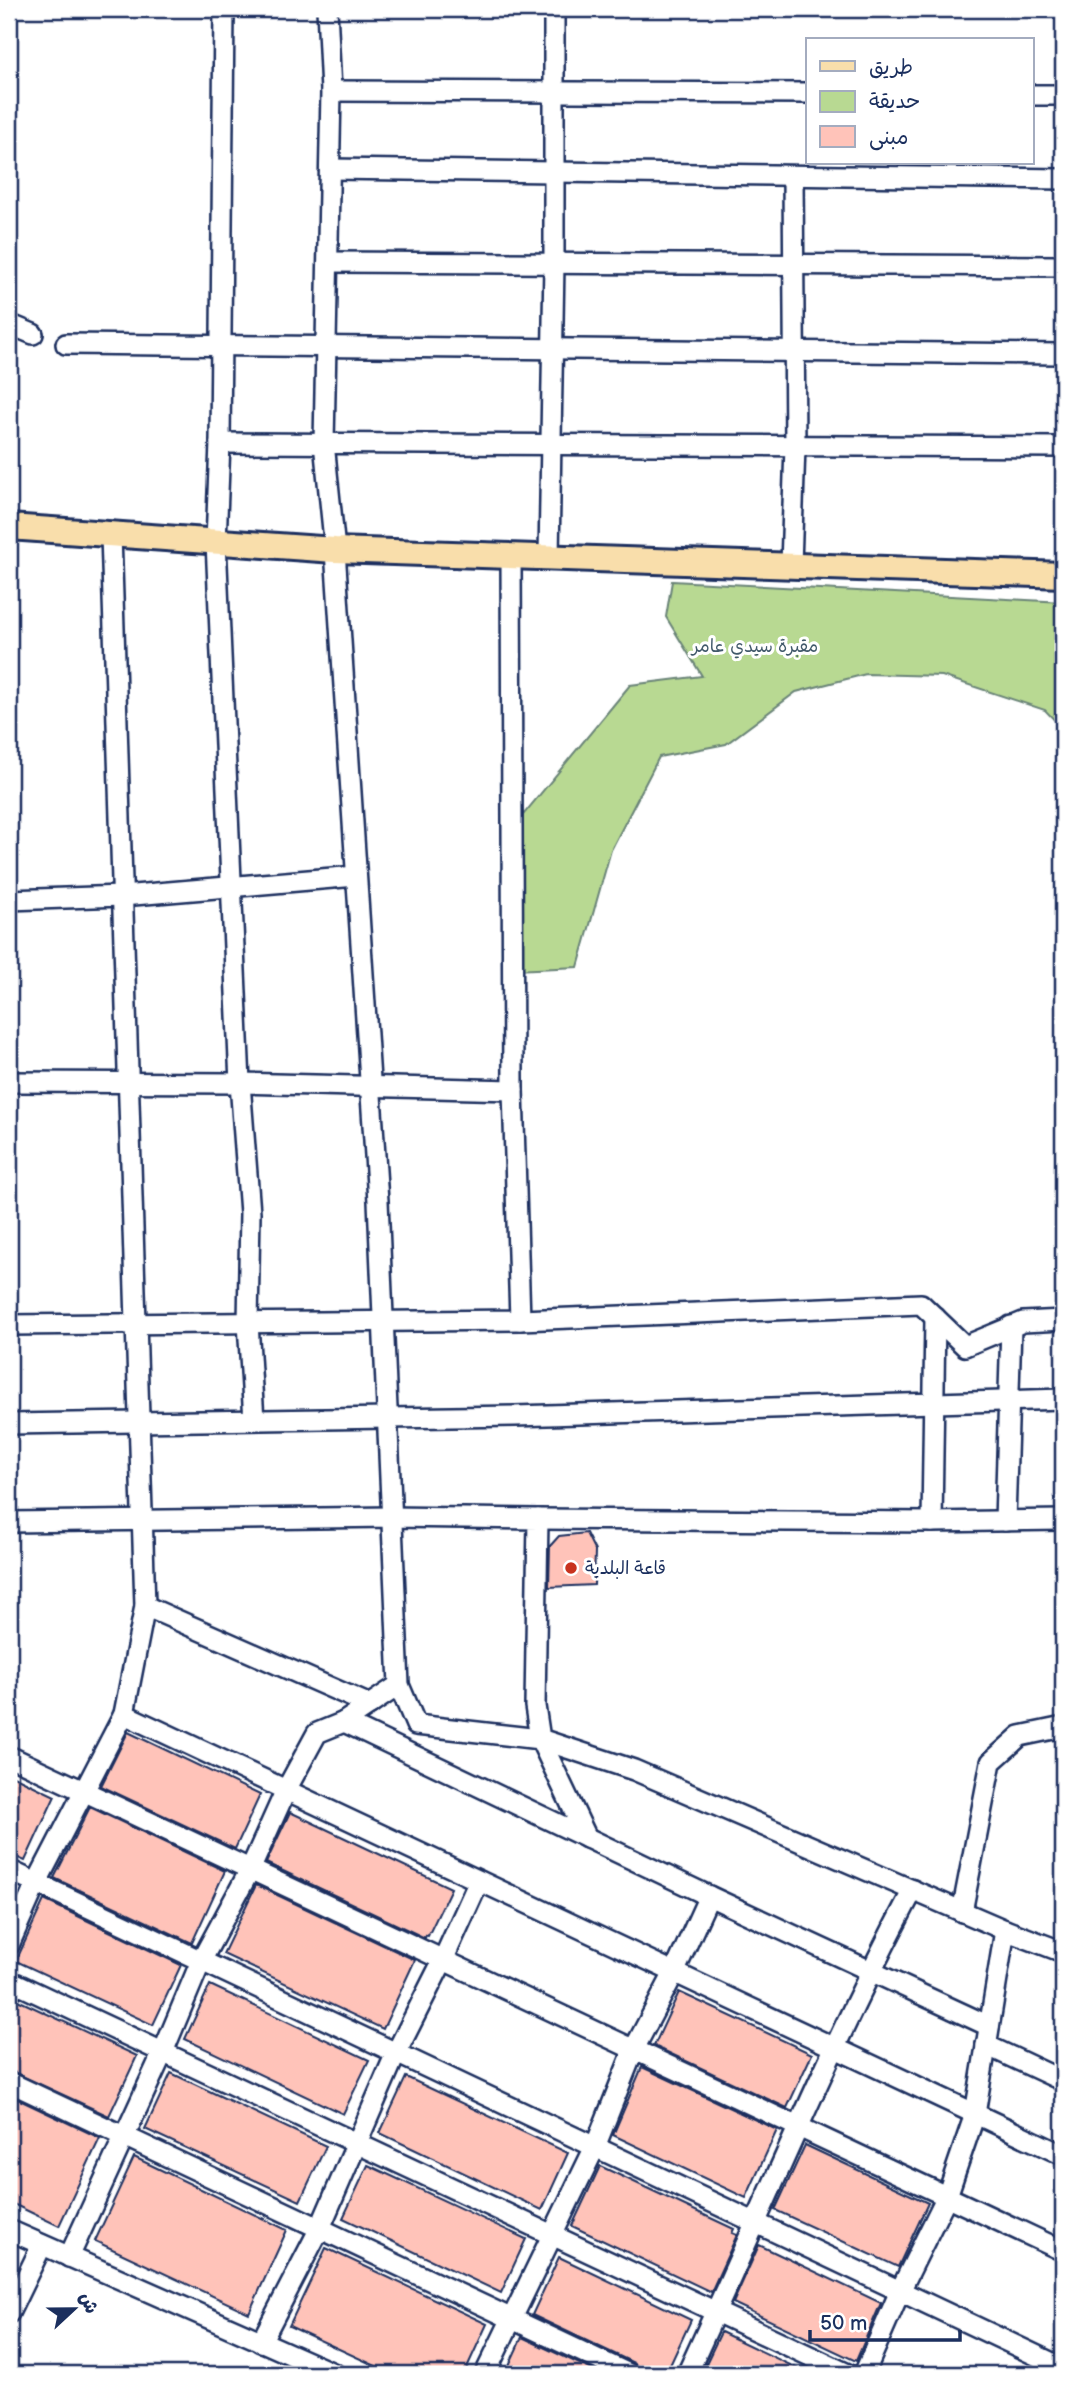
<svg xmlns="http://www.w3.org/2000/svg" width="1072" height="2383" font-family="'Balsamiq Sans','Playpen Sans Arabic',sans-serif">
<rect width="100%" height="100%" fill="#fff"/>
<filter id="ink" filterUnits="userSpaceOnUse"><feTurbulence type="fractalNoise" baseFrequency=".0143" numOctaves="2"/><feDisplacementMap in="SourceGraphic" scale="14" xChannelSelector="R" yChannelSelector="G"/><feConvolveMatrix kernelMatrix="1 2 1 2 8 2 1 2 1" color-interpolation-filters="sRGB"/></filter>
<g filter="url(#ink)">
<path fill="#b8d992" stroke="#6a8478" stroke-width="2" d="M672,581l391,21v127l-18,-19 -103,-34 -76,-2 -70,18 -70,52 -67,13 -48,93 -33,117 -63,3 -1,-144 116,-141 72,-9 -36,-59z"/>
<g fill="#ffc3b9" stroke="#1b2f5e" stroke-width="2">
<path d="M586,1533l9,18 -1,34 -45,2 1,-41 9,-10z"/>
<path d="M128,1732l132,63 -25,54 -134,-63z"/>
<path d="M9,1774l46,22 -30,65 -16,-7z"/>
<path d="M90,1807l135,64 -33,72 -138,-65z"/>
<path d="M290,1812l161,76 -23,48 -2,-1 -1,3 -159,-75z"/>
<path d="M256,1885l159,75 -32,69 -160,-75z"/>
<path d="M44,1900l137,65 -28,60 -137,-64z"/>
<path d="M210,1985l159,75 -26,54 -158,-75z"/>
<path d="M679,1992l133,62 -25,54 -133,-62z"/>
<path d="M9,1996l128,60 -28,60 -100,-46z"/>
<path d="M642,2067l135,63 -31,68 -133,-63z"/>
<path d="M171,2073l155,73 -26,55 -155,-72z"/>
<path d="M406,2077l162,76 -26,57 -162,-77z"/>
<path d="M9,2095l91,43 -41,88 -50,-24z"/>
<path d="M805,2145l123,58 -30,64 -123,-57z"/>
<path d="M134,2157l153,73 -38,83 -154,-72z"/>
<path d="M368,2165l158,74 -25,54 -158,-75z"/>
<path d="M600,2166l134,63 -2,4 5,2 -26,57 -139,-66z"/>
<path d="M759,2245l122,58 -25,58 -123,-58z"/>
<path d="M326,2248l161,76 -23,50h-71l-104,-48z"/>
<path d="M559,2257l132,63 -25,54h-25l-2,-6 -5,-5 -102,-48z"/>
<path d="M721,2332l88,42h-108z"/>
<path d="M522,2337l79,37h-96z"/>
</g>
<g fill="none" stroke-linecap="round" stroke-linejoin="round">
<g stroke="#1b2f5e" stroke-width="24">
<g id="minor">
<path d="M224,9l-4,434 -4,99 24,541 10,130 -2,110 6,97"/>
<path d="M327,9l4,82 -7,352 11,107 43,651 21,484 17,40 124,14 47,99"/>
<path d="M331,91l477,2"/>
<path d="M1032,95h31"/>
<path d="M330,169l733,10"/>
<path d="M328,262l735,4"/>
<path d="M9,324l24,10"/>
<path d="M66,344l997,10"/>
<path d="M220,443l843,4"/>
<path d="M111,534l34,1072 -21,108"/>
<path d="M549,557l5,-294v-254"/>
<path d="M791,565l4,-119 -2,-270"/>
<path d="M9,900l113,-4 234,-20"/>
<path d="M9,1082l231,1 273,7"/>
<path d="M520,1320l401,-16 44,42 58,-24 40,-2"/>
<path d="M9,1325l511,-5 -7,-230 -2,-534"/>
<path d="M9,1424l506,-8 548,-17"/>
<path d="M538,1519l394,3 131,-2"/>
<path d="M1005,1521l6,-195"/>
<path d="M9,1522l382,-5 147,2 -3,187 5,33 94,31 371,160"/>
<path d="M932,1522l3,-205"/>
<path d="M145,1606l225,99"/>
<path d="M399,1685l-55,37 365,174"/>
<path d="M9,1756l1054,495"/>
<path d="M9,1870l1054,498"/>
<path d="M962,1912l29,-150 29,-26 43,-9"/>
<path d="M9,1945l27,-61 88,-170 939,441"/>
<path d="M9,1980l839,394"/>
<path d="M986,2045l77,36"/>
<path d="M9,2082l620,292"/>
<path d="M9,2230l326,144"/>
<path d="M69,2257l94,-205 38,-91 49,-91 36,-80 31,-57 27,-11"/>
<path d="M9,2313l33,-68"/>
<path d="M261,2342l59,-114 76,-175 47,-93 36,-79"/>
<path d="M485,2374l110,-227 39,-98 40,-76 35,-77 280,130"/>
<path d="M687,2374c75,-161 142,-327 226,-484"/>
<path d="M864,2374l36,-83 47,-95 28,-82 30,-184 58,22"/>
</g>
</g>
<g stroke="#1b2f5e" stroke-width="30">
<path id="major" d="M9,527l326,23 728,25"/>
</g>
<use href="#minor" stroke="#fff" stroke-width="19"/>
<use href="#major" stroke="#f9deab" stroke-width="24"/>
</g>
</g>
<circle fill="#c8321e" stroke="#fff" stroke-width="2.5" cx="571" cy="1568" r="7"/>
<g text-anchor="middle" stroke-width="6" stroke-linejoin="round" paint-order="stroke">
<g font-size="18" fill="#425a6b" stroke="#fff">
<text x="755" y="652">مقبرة سيدي عامر</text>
</g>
<g font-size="18" fill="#1b2f5e" stroke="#fff" text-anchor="start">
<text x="585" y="1574">قاعة البلدية</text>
</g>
</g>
<rect width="1072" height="2383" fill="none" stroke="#fff" stroke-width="35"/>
<rect x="18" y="18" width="1037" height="2348" fill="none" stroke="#1b2f5e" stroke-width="2.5" filter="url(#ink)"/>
<rect x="806" y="38" width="228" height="126" fill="#ffffff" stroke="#a4acbf" stroke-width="2"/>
<rect x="820" y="61" width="35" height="10" fill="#f9deab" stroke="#a4acbf" stroke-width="2"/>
<text x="869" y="74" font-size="21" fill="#1b2f5e">طريق</text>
<rect x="820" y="91" width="35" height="21" fill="#b8d992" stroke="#a4acbf" stroke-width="2"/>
<text x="869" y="108" font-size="21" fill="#1b2f5e">حديقة</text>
<rect x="820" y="126" width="35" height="21" fill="#ffc3b9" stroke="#a4acbf" stroke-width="2"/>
<text x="869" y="144" font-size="21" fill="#1b2f5e">مبنى</text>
<g transform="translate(74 2309) rotate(68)" stroke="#ffffff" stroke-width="5" paint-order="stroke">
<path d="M0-5L12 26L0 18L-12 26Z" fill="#1b2f5e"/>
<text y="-10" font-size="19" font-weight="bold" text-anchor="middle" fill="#1b2f5e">ش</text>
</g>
<path d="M810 2330v10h150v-10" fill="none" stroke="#1b2f5e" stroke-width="3.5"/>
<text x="820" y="2330" font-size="21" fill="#1b2f5e" stroke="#ffffff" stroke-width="5" paint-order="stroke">50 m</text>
</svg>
